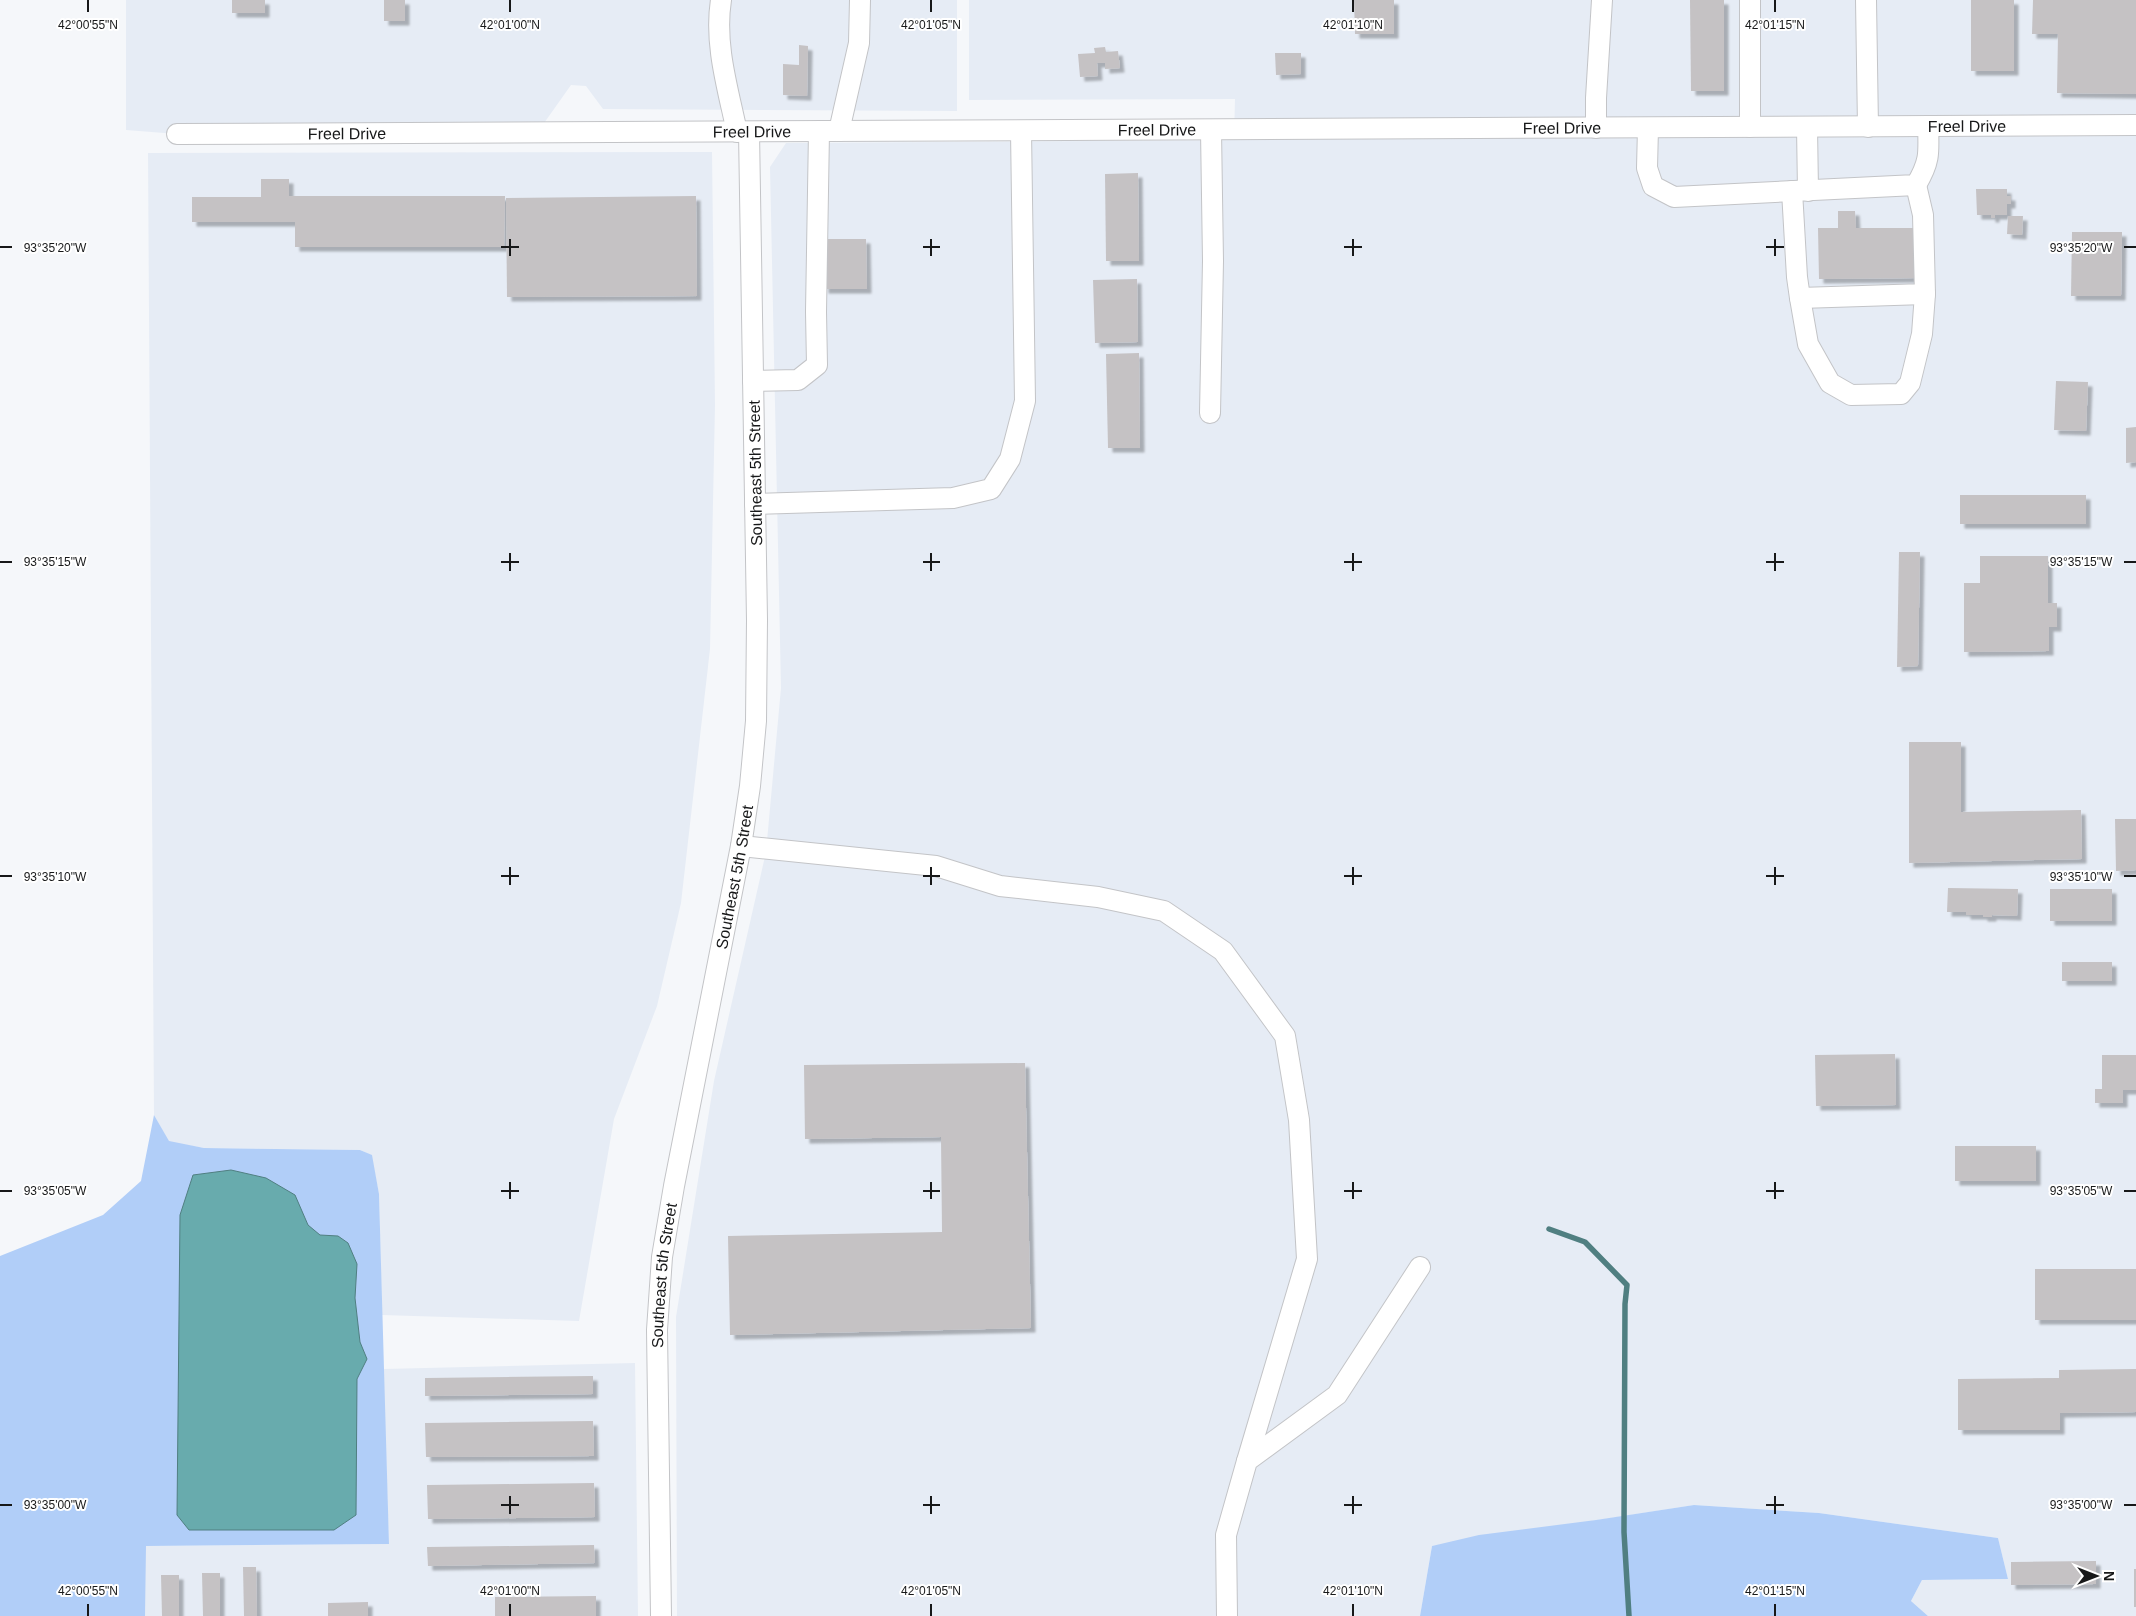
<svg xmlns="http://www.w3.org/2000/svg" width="2136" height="1616" font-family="Helvetica,sans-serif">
<defs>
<filter id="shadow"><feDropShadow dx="4.5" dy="4.5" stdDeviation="1" flood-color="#0004"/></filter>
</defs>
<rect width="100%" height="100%" fill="#f5f7fa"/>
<g fill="#e6ecf5">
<path d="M126,0h831v111l-354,-2 -17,-23 -15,-1 -34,48 -360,1 -51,-4z"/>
<path d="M969,0h1167v1616h-208l-17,-15 11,-21 86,-1 -10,-41 -179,-25 -125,-8 -262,41 -12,70h-743l-1,-299 38,-236 52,-229 15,-164 -11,-521 16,-24 448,-3 1,-41 -266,1z"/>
<path d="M712,152l3,253 -5,244 -29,254 -24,103 -43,113 -35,202 -197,-6 -3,-121 -8,-39 -11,-5 -156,-2 -35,-6 -15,-27 -6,-962z"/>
<path d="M635,1363l3,253h-493v-70l244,-2 -6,-175z"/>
</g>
<g fill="#b1cef8">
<path d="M154,1115l15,26 35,7 156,2 12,5 7,39 10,350 -243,2 -1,70h-145v-360l103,-41 38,-34z"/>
<path d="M1694,1505l125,8 179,25 10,41 -86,1 -11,21 17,15h-508l12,-70 47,-11 117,-15z"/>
</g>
<path fill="#68abad" stroke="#507f81" d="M231,1170l35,8 29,17 13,30 12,10 18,1 10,7 9,21 -2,34 5,44 7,17 -10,20 -1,136 -22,15h-145l-12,-15 3,-300 13,-40z"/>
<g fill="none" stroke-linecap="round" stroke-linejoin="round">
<path stroke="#507f81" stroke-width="5.5" d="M1549,1229l36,13 42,43 -2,19 -1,228 5,84"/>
</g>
<g fill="#c5c2c4" filter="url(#shadow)">
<rect x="232" y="0" width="33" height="13"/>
<rect x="384" y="0" width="21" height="21"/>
<path d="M1354,0h40v34h-39z"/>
<path d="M1690,0h34v91h-33z"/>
<rect x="1971" y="0" width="43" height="71"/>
<path d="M2033,0h103v94l-79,-1 1,-59h-26z"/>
<path d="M799,45l9,1 -1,50 -24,-1v-31l16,1z"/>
<path d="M1105,47l1,5 12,-1 2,17 -15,1v-6h-8l1,13 -18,1 -2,-23 17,-1 -1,-5z"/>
<path d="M1275,53h26v21l-25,1z"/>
<path d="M1138,173l1,88h-33l-1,-87z"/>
<path d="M261,179h28v17h216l-1,51h-209v-25h-103v-25h69z"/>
<path d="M1976,189h31v7h4v8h-4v11h-12v3h-4v-3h-14z"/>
<path d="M696,196l1,100 -190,1 -1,-99z"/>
<path d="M1838,211h17l1,17h60v50l-97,1 -1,-51h20z"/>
<path d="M2008,216h15l-1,19 -15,-1z"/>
<path d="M2072,232h50l-1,64h-50z"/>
<path d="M824,239h42l1,50h-43z"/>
<path d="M1137,279l1,63 -43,1 -2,-63z"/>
<path d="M1139,353l1,95h-32l-2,-94z"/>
<path d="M2056,381l32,1 -2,49 -32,-1z"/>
<path d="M2136,427v35l-10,1v-35z"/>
<rect x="1960" y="495" width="126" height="29"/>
<path d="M1899,552h21l-2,114 -21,1z"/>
<path d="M1980,556h68v47h9v24h-8v24l-85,1v-69h16z"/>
<path d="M1909,742h52v70l120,-2 1,49 -173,4z"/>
<path d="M2115,819h21v51l-20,1z"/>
<path d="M1948,888l70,1 -1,27 -25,-1v2h-9v-2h-17v-3h-19z"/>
<rect x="2050" y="889" width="62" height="32"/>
<rect x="2062" y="962" width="50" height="19"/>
<path d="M1895,1054l1,51 -80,1 -1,-51z"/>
<path d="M2102,1055h34v35h-13v13h-28v-14h7z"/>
<path d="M1025,1063l6,265 -301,7 -2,-99 214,-4 -1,-95 -136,2 -1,-74z"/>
<rect x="1955" y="1146" width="81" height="35"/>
<rect x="2035" y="1269" width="101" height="51"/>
<path d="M2136,1369v43l-76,1v17h-102v-51l101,-1v-8z"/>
<path d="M593,1376v18l-168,2v-18z"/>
<path d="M593,1421l1,35 -168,1 -1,-34z"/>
<path d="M594,1483l1,34 -167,2 -1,-34z"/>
<path d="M594,1545l1,18 -167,3 -1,-19z"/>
<path d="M2096,1561v23l-85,1v-23z"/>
<path d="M243,1567h13l1,49h-13z"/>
<rect x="2134" y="1569" width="2" height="38"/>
<path d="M202,1573h18v43h-17z"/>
<path d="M161,1575h18v41h-17z"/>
<path d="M596,1596v20h-101v-19z"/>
<path d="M368,1602v14h-40v-13z"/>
</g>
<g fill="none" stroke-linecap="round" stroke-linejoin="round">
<g stroke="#c3c4c7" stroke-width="22">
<g id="minor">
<path d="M721,0c-7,44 7,89 16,132"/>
<path d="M1866,0l2,127"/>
<path d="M1750,127v-127"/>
<path d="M1807,127l1,64"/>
<path d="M1596,128v-30l6,-98"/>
<path d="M1648,128l-1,40 6,18 21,11 242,-12c14,-23 13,-32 12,-59"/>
<path d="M839,131l20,-88 1,-43"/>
<path id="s1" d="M177,134l1959,-9"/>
<path d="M1792,191l5,86 3,21 125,-4 -2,-79 -7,-30"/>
<path d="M1800,298l8,46 22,39 21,12 50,-1 9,-11 12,-49 3,-40"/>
<path d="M753,381l45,-1 19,-15 -1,-53 3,-181"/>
<path d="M1210,413l3,-152 -2,-131"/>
<path d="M755,504l198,-6 38,-9 19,-30 15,-58 -4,-270"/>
<path d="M741,846l195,20 64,20 98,11 66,14 59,40 62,85 14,84 8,139 -60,202"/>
<path id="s2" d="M661,1616l-4,-286 5,-73 12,-71 67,-340 9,-60 6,-65 1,-101 -8,-488"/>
<path d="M1227,1616l-1,-81 21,-74 90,-66 83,-128"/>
</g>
</g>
<use href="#minor" stroke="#fff" stroke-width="20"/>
</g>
<path fill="none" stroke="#171819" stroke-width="2" d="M88,0v12M510,0v12M931,0v12M1353,0v12M1775,0v12M510,239v17M931,239v17M1353,239v17M1775,239v17M0,247h12M501,247h18M923,247h17M1344,247h18M1766,247h18M2124,247h12M510,553v18M931,553v18M1353,553v18M1775,553v18M0,562h12M501,562h18M923,562h17M1344,562h18M1766,562h18M2124,562h12M510,867v18M931,867v18M1353,867v18M1775,867v18M0,876h12M501,876h18M923,876h17M1344,876h18M1766,876h18M2124,876h12M510,1182v17M931,1182v17M1353,1182v17M1775,1182v17M0,1191h12M501,1191h18M923,1191h17M1344,1191h18M1766,1191h18M2124,1191h12M510,1496v18M931,1496v18M1353,1496v18M1775,1496v18M0,1505h12M501,1505h18M923,1505h17M1344,1505h18M1766,1505h18M2124,1505h12M88,1604v12M510,1604v12M931,1604v12M1353,1604v12M1775,1604v12"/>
<g text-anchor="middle" stroke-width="4" stroke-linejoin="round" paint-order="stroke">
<g font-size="16" fill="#171819" stroke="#fff">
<text dy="6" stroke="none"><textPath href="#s1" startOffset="1790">Freel Drive</textPath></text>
<text dy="6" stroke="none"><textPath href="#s1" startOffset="1385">Freel Drive</textPath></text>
<text dy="6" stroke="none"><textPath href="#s1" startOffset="980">Freel Drive</textPath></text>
<text dy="6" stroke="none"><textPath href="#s1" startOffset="575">Freel Drive</textPath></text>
<text dy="6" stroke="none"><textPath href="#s1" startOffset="170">Freel Drive</textPath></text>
<text transform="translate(755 473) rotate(-91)" y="6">Southeast 5th Street</text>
<text dy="6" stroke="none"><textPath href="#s2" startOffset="746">Southeast 5th Street</textPath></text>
<text dy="6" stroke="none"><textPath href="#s2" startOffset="341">Southeast 5th Street</textPath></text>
</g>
</g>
<g font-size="12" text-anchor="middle" fill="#171819" stroke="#fff" stroke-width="4" stroke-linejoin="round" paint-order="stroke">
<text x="88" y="29">42°00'55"N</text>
<text x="510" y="29">42°01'00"N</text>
<text x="931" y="29">42°01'05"N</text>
<text x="1353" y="29">42°01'10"N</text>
<text x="1775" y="29">42°01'15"N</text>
<text x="2081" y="252">93°35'20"W</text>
<text x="55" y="252">93°35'20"W</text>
<text x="2081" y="566">93°35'15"W</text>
<text x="55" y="566">93°35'15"W</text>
<text x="2081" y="881">93°35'10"W</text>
<text x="55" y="881">93°35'10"W</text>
<text x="2081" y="1195">93°35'05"W</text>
<text x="55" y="1195">93°35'05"W</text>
<text x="2081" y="1509">93°35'00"W</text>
<text x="55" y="1509">93°35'00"W</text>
<text x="88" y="1595">42°00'55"N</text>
<text x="510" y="1595">42°01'00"N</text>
<text x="931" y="1595">42°01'05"N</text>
<text x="1353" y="1595">42°01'10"N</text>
<text x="1775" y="1595">42°01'15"N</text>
</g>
<g transform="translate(2096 1576) rotate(90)" stroke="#ffffff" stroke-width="4" paint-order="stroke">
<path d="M0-4L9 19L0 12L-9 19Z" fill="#171819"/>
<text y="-8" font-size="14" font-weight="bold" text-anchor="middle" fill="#171819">N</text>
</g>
</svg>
